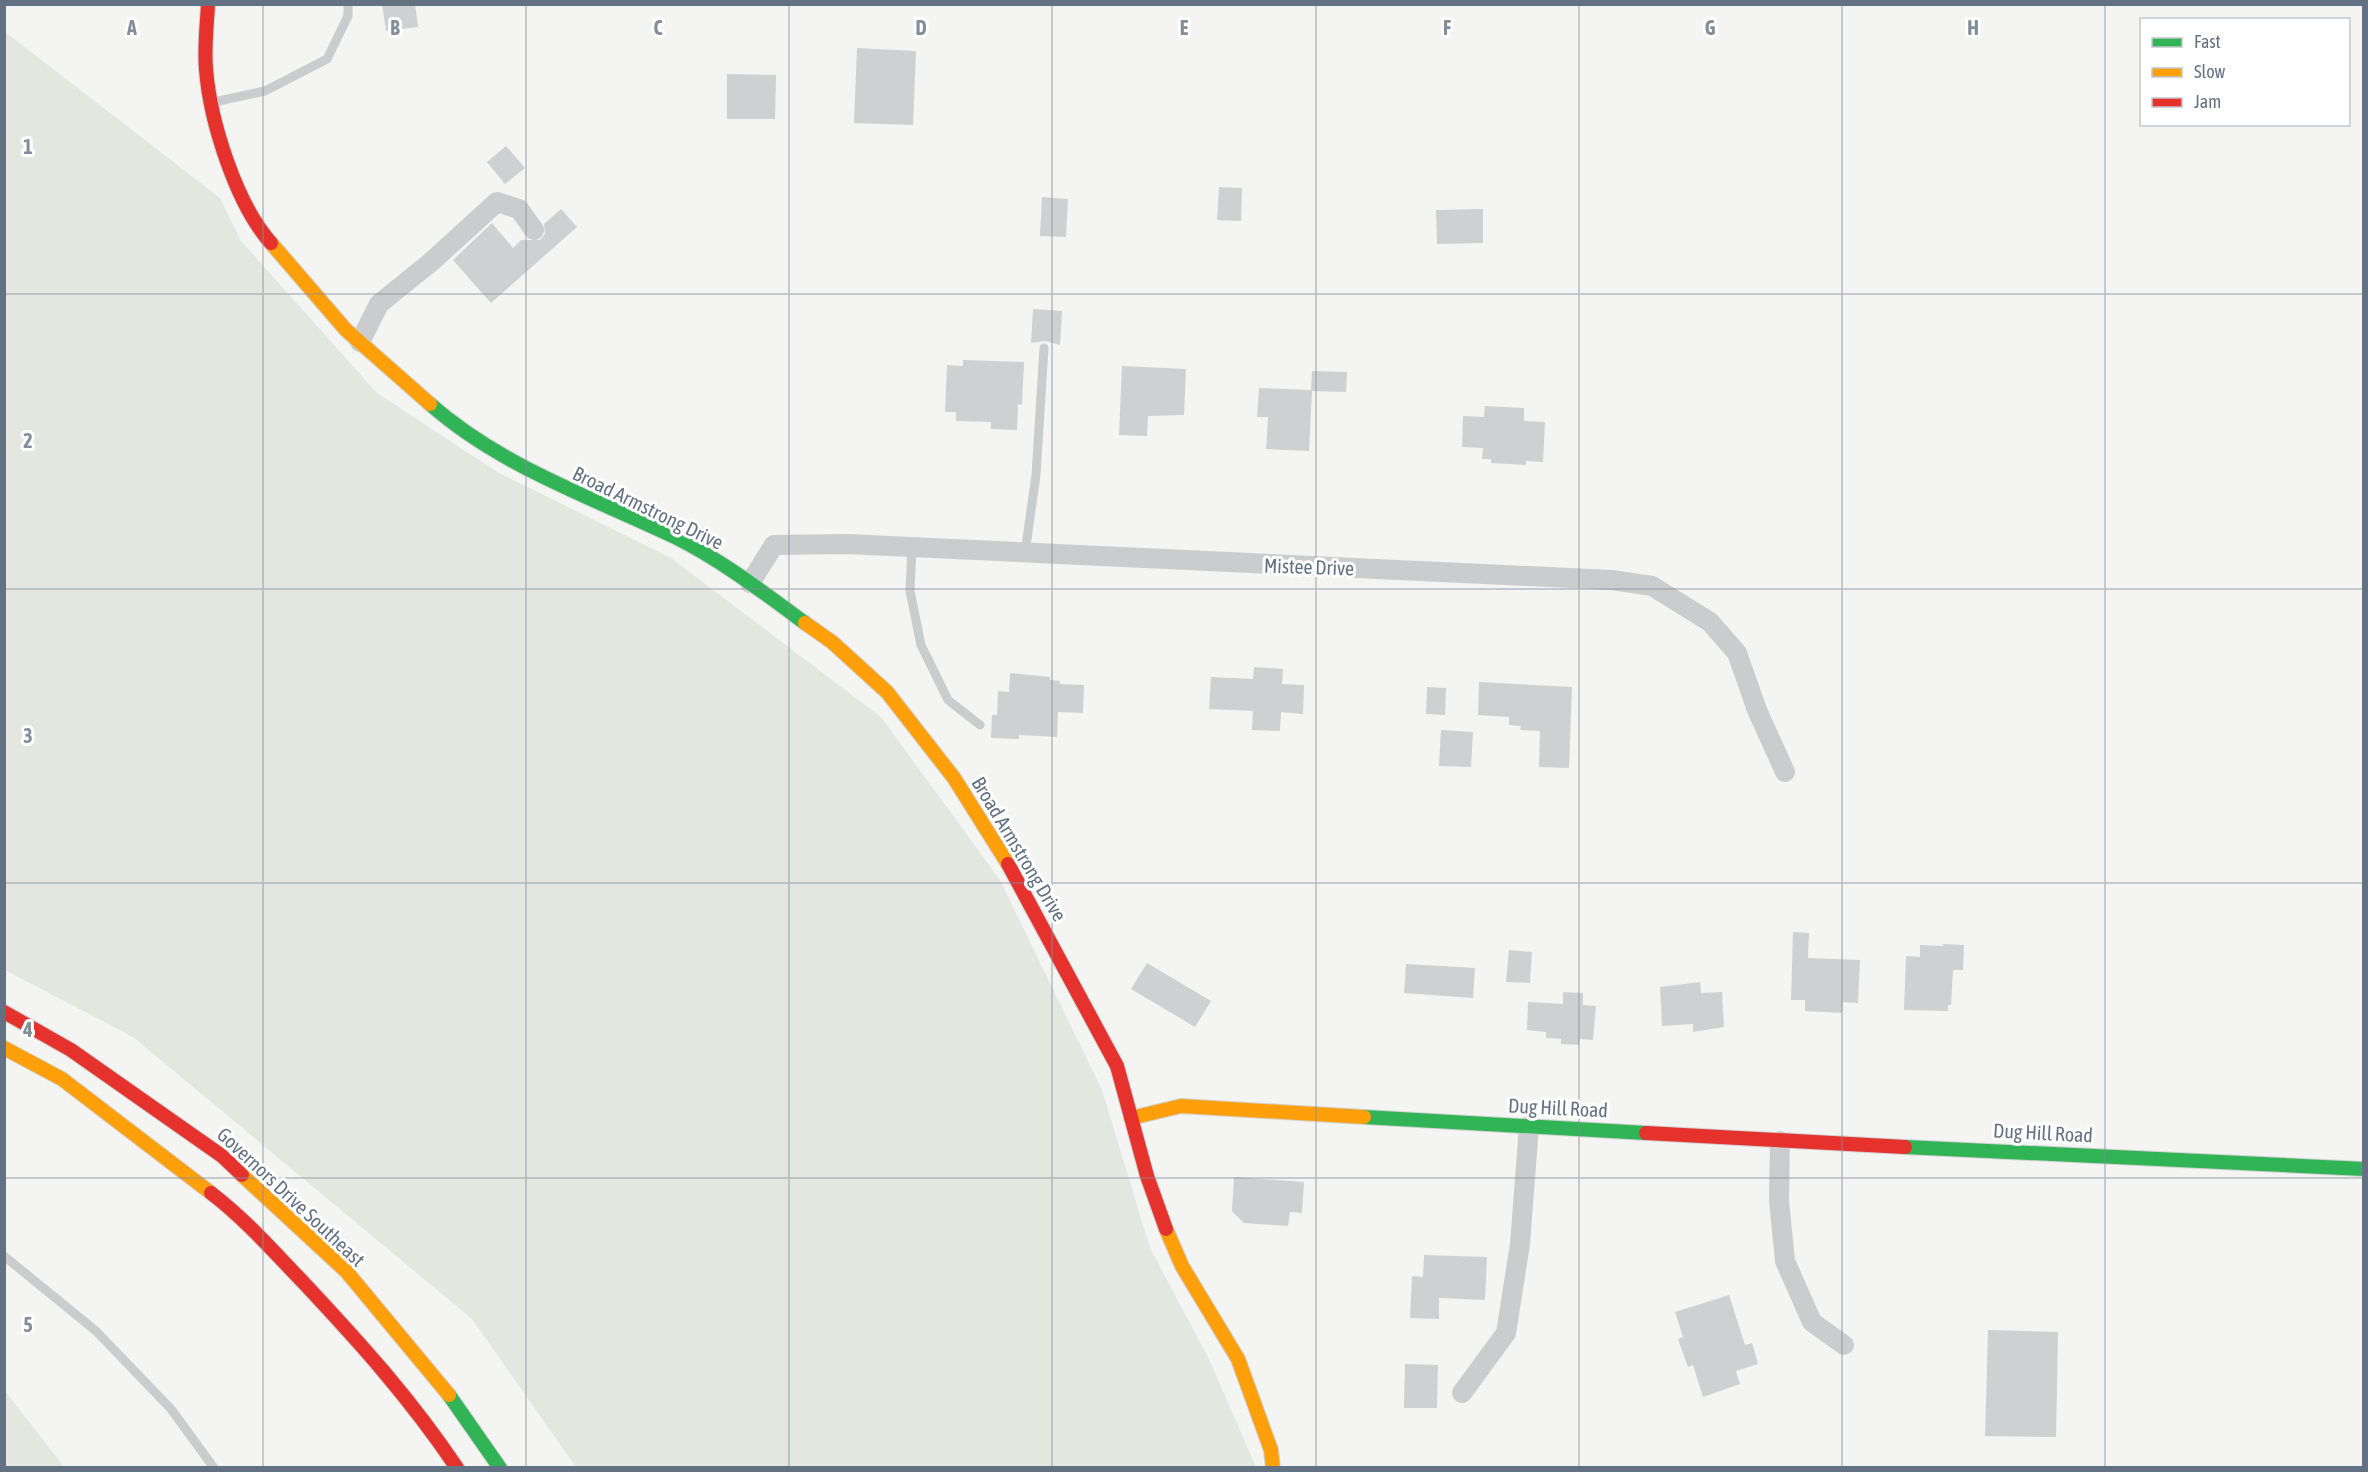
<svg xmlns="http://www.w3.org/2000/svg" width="2368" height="1472" font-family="'Asap Condensed',sans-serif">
<rect width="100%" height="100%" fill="#f4f4f2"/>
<g fill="#e3e7e0">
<path d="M4,31l216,167 21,43 136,152 122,80 172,85 210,159 119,163 102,210 48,158 59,111 47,108h-680l-104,-148 -339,-282 -128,-67z"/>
<path d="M4,1391h1l59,76h-59z"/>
</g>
<g fill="#cfd0d1">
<path d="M382,4h33l3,23 -32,4z"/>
<path d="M857,48l59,3 -3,74 -59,-2z"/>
<path d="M727,74l49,1 -1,44h-48z"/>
<path d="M506,146l19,22 -20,16 -18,-22z"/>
<path d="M1219,187l23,1 -1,33 -24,-1z"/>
<path d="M1042,197l26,2 -2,38 -26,-1z"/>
<path d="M561,209l16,18 -86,76 -38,-43 39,-37 21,25 8,-8h19l5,-6 -1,-10z"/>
<path d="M1483,209v34l-46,1 -1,-34z"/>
<path d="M1033,309l29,2 -2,34 -15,-4 -14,2z"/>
<path d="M963,360l61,2 -2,43 -4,-1 -1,26 -26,-1v-7l-35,-1v-9h-11l2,-47 16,1z"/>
<path d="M1122,366l64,3 -2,46 -36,1 -1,20 -28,-1z"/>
<path d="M1312,371l35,1 -1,20 -34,-1 -3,60 -43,-2 2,-32h-11l2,-29 52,2z"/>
<path d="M1485,406l39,2v13l21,1 -2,40 -17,-1v4l-35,-2v-4h-9l1,-11 -21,-1 1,-31 21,1z"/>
<path d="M1254,667l29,2 -1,15 22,1 -1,29 -22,-2 -1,19 -28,-1 1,-19 -44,-2 2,-32 42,2z"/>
<path d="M1010,673l40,4v3l10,1v3l24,1 -1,28 -25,-1 -1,25 -38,-2v4l-28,-1 1,-23h5l1,-24 11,1z"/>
<path d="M1479,682l93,5 -3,81 -30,-1 1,-36 -20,-1 1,-4 -12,-1v-8l-31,-2z"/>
<path d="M1427,687l19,1 -1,27 -19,-1z"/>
<path d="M1441,730l32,2 -2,35 -32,-1z"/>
<path d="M1793,932l16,1 -1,25 52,2 -2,43 -15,-1 -1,11 -37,-2v-11h-14z"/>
<path d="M1943,944l21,1 -1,25h-10l-2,35h-3v6l-44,-1 2,-54 14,1v-12l23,1z"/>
<path d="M1509,950l23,2 -2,31 -24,-1z"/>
<path d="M1147,963l64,38 -16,26 -64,-38z"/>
<path d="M1406,964l69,4 -2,30 -69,-5z"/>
<path d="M1700,982l1,11 21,-1 2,35 -31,5v-8l-31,2 -2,-39z"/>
<path d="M1563,992l20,1v12l13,1 -3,34 -13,-1 -1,6 -18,-1v-5l-15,-1v-6l-19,-2 1,-28 35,2z"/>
<path d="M1234,1177l70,5 -2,31 -12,-1 -2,14 -44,-3 -12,-12z"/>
<path d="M1424,1255l63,2 -2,43 -46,-2v21l-29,-1 2,-42 11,1z"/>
<path d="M1729,1295l16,50 7,-2 6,21 -22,7 4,13 -37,13 -10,-32 -5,2 -10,-28 5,-2 -8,-25z"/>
<path d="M1988,1330l70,2 -2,105 -71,-1z"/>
<path d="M1405,1364l33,1 -1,43h-33z"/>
</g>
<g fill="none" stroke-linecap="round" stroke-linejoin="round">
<g stroke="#d0d2d2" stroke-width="16">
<g id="fast">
<path d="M430,404c70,62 161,93 245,133 46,23 88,55 130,86"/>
<path d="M1364,1117l282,16"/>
<path d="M1905,1147l459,22"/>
<path d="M449,1395l51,73"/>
</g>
</g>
<g stroke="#d0d2d2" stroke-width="16">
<g id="slow">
<path d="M271,243l75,87 84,74"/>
<path d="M805,623l27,19 55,50 67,86 54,86"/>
<path d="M4,1048l58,31 149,114"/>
<path d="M1131,1118l50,-12 183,11"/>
<path d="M242,1175l104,96 103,124"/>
<path d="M1166,1229l16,37 56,93 33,91 2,18"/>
</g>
</g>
<g stroke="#d0d2d2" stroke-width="16">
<g id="jam">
<path d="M208,4c-1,21 -4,44 -2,65 4,52 30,135 65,174"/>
<path d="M1008,864l109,202 30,110 19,53"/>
<path d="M4,1012l67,38 151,106 20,19"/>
<path d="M1646,1133l259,14"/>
<path d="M211,1193c34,26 62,58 92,89 57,61 107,116 154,186"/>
</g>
</g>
<g stroke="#cbcccd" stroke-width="9">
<path d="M214,102l51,-11 62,-32 21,-43v-12"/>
<path d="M912,548l-2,43 11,54 27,55 32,25"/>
<path d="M1025,553l11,-78 8,-127"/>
<path d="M4,1256l92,75 75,78 43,59"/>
</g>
<g stroke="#cbcccd" stroke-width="20">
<path d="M360,342l19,-38 52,-42 66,-60 22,7 15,21"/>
<path d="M750,583l24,-38 73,-1 765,36 40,6 58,36 27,31 20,57 28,62"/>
<path d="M1780,1141l-1,60 6,60 27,61 32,23"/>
<path d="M1462,1393l44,-60 14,-89 9,-118"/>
</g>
<use href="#fast" stroke="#30b455" stroke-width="14"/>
<use href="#slow" stroke="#ff9f0a" stroke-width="14"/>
<use href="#jam" stroke="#e5322d" stroke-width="14"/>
</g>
<path fill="none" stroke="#828e9a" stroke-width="1.5" stroke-opacity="0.55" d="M263,4v1464M526,4v1464M789,4v1464M1052,4v1464M1316,4v1464M1579,4v1464M1842,4v1464M2105,4v1464M4,294h2360M4,589h2360M4,883h2360M4,1178h2360"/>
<g text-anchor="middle" stroke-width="6" stroke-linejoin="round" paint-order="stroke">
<g font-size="20" fill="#637283" stroke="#fff">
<text transform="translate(648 508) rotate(26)" y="7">Broad Armstrong Drive</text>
<text transform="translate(1309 567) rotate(2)" y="7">Mistee Drive</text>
<text transform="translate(1019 849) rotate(59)" y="7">Broad Armstrong Drive</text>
<text transform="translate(1558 1108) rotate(3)" y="7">Dug Hill Road</text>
<text transform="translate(2043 1133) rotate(3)" y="7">Dug Hill Road</text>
<text transform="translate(291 1197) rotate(43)" y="7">Governors Drive Southeast</text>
</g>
</g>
<g font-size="20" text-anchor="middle" font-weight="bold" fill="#828e9a" stroke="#fff" stroke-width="6" stroke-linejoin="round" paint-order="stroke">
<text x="132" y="35">A</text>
<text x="395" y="35">B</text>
<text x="658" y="35">C</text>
<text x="921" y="35">D</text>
<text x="1184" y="35">E</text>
<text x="1447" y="35">F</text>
<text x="1710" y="35">G</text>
<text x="1973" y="35">H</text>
<text x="28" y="154">1</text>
<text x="28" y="448">2</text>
<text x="28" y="743">3</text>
<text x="28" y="1037">4</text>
<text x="28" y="1332">5</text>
</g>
<rect width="2368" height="1472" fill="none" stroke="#637283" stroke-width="12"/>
<rect x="2140" y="18" width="210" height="108" fill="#ffffff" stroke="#c1c7cd" stroke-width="1.5"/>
<rect x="2152" y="38" width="30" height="9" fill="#30b455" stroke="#c1c7cd" stroke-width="1.5"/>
<text x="2194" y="48" font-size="18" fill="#637283">Fast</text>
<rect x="2152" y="68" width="30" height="9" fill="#ff9f0a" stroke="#c1c7cd" stroke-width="1.5"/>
<text x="2194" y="78" font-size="18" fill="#637283">Slow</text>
<rect x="2152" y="98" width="30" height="9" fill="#e5322d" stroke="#c1c7cd" stroke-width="1.5"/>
<text x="2194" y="108" font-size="18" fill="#637283">Jam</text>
</svg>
